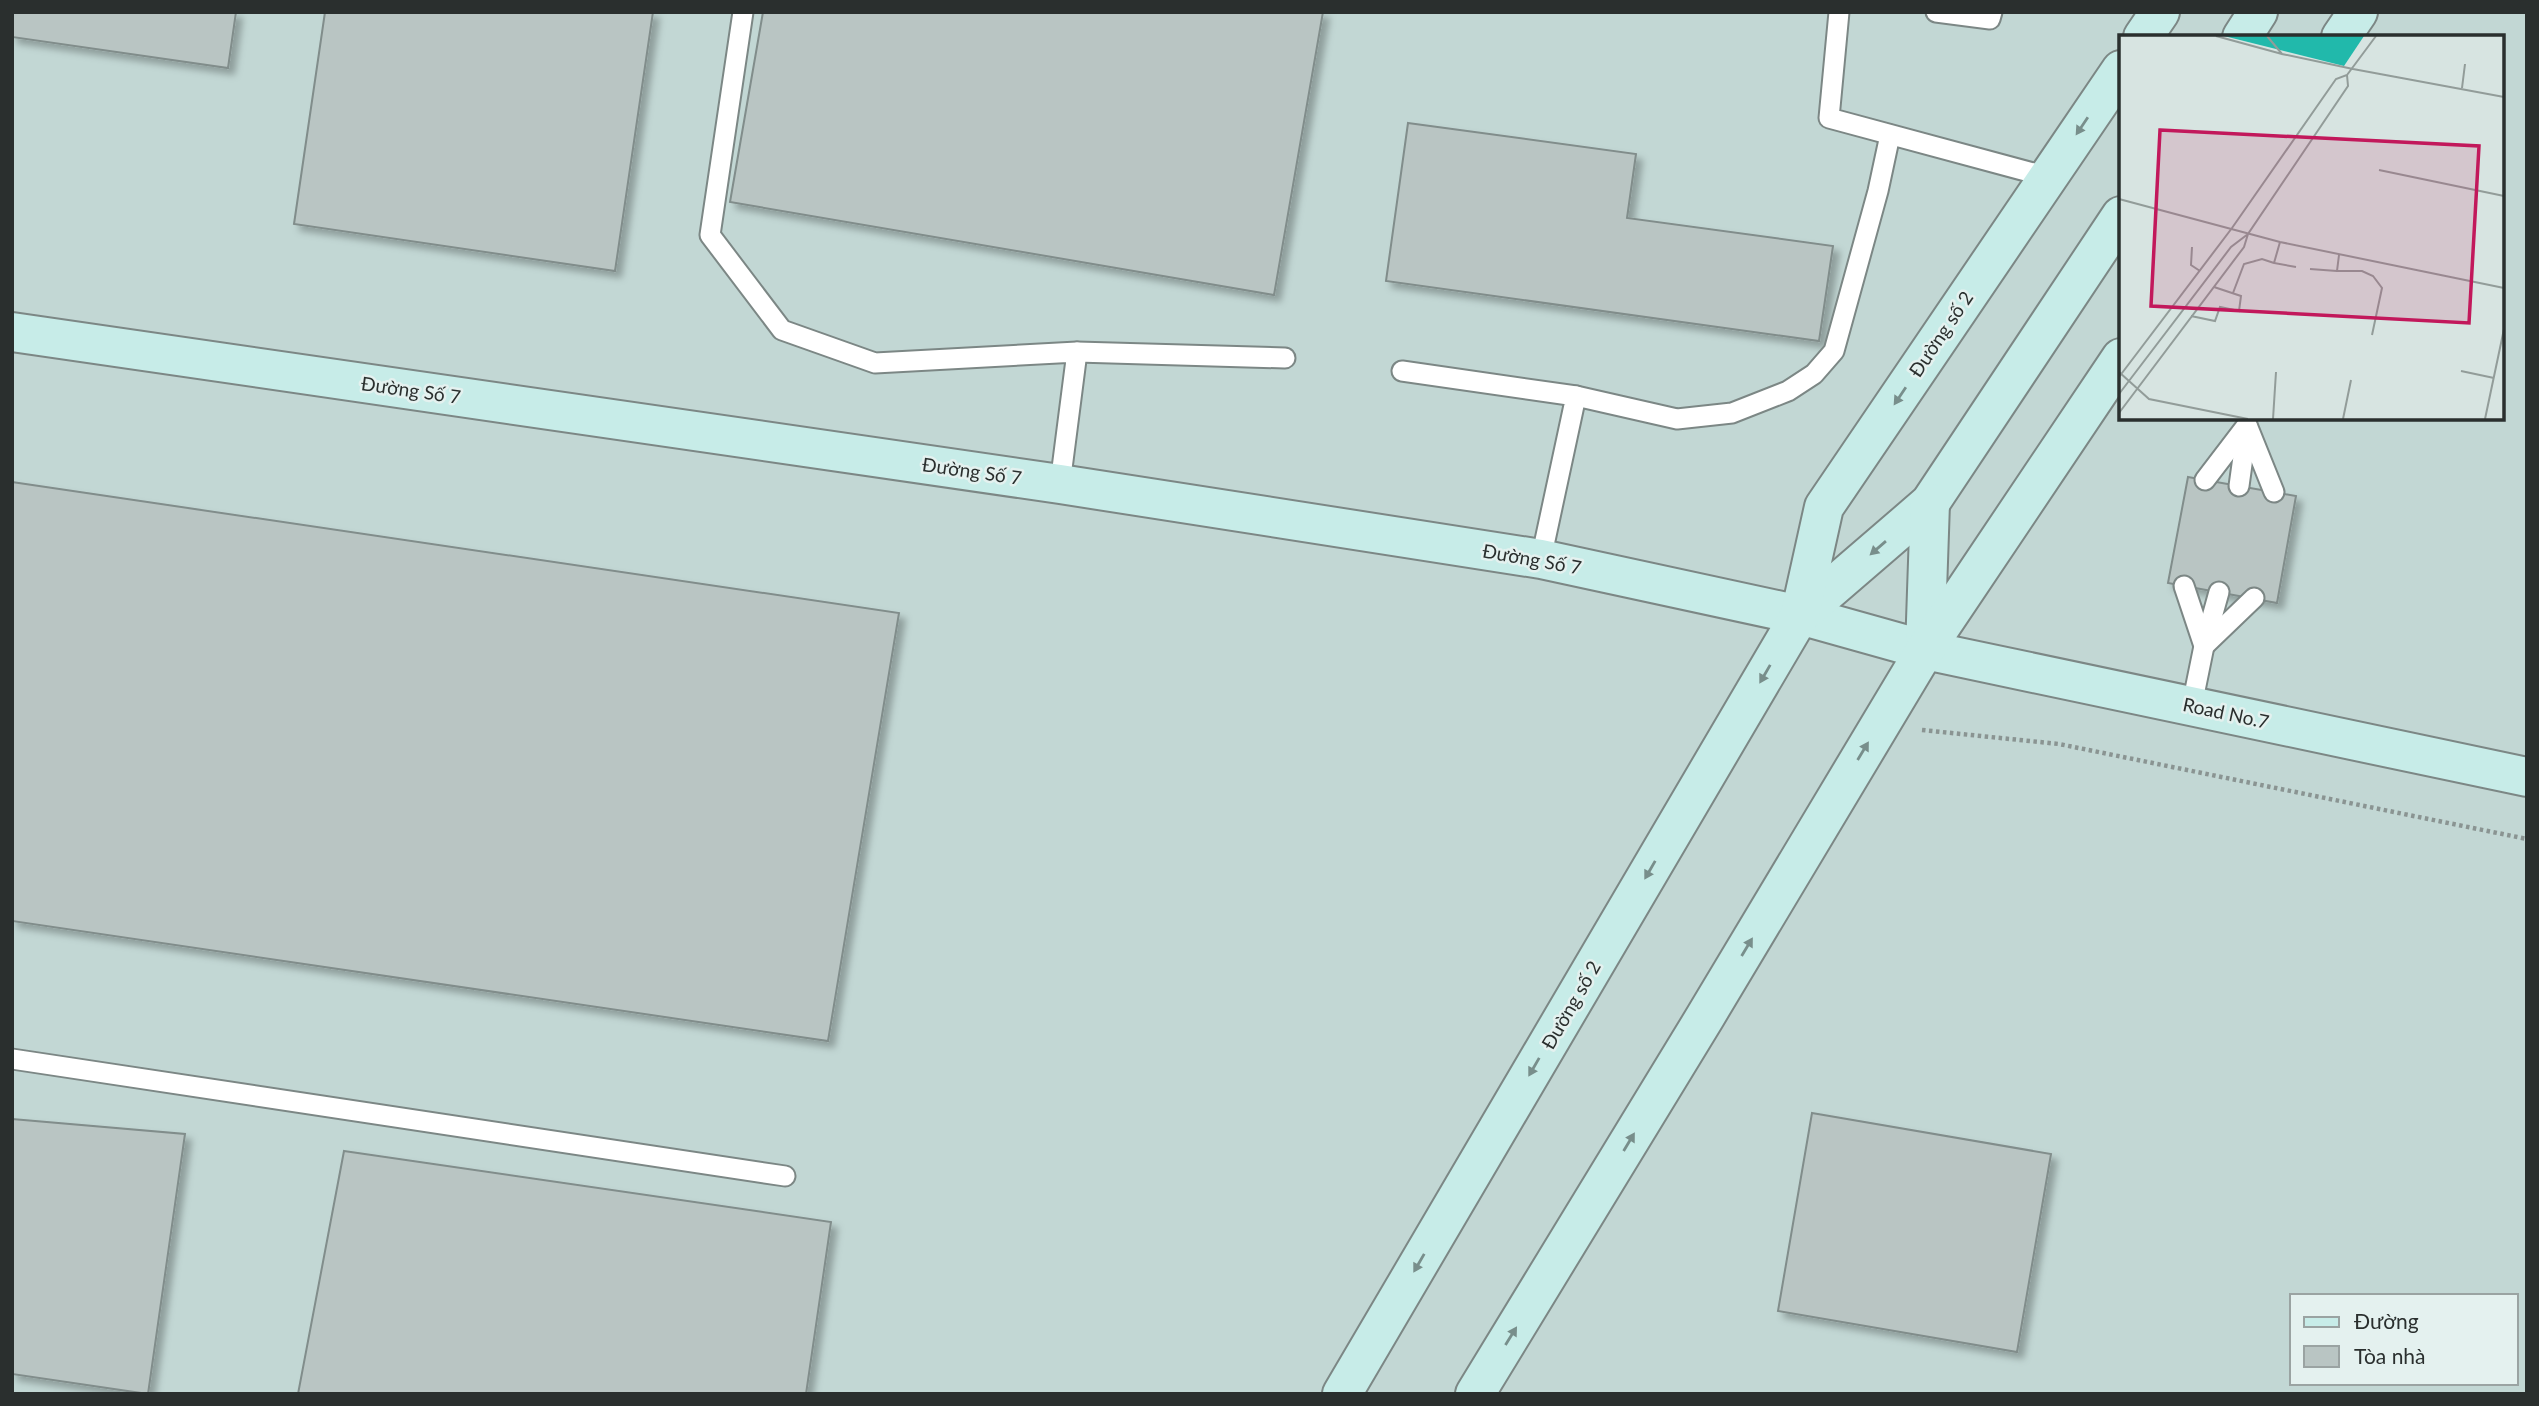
<svg xmlns="http://www.w3.org/2000/svg" width="2539" height="1406" font-family="Lato,sans-serif">
<defs>
<filter id="shadow"><feDropShadow dx="6" dy="6" stdDeviation="3.5" flood-color="#0004"/></filter>
</defs>
<rect width="100%" height="100%" fill="#d7e4e1"/>
<path fill="#c2d7d4" fill-rule="evenodd" d="M12,12h2515v1382h-2515zM2121,37h381v381h-381zM2292,1296h224v87h-224z"/>
<g fill="#b9c5c3" stroke="#818d8b" stroke-width="2" filter="url(#shadow)">
<path d="M12,12h224l-8,56 -216,-31z"/>
<path d="M325,12h328l-38,259 -321,-47z"/>
<path d="M763,12h560l-49,283 -544,-93z"/>
<path d="M1408,123l228,31 -9,64 206,28 -14,95 -433,-60z"/>
<path d="M2188,477l108,19 -19,107 -109,-20z"/>
<path d="M12,482l887,131 -71,428 -816,-120z"/>
<path d="M1812,1113l239,41 -34,198 -239,-41z"/>
<path d="M12,1119l173,15 -37,260 -136,-20z"/>
<path d="M344,1151l487,71 -25,172h-508z"/>
</g>
<g fill="none" stroke-linecap="round" stroke-linejoin="round">
<g stroke="#7c8785" stroke-width="23">
<g id="lane">
<path d="M743,12l-33,223 72,95 93,33 202,-11 -17,132"/>
<path d="M1839,12l-10,106 219,59"/>
<path d="M1936,12l54,7 2,-7"/>
<path d="M1077,352l208,6"/>
<path d="M1402,371l174,25 -35,163"/>
<path d="M1576,396l101,23 55,-6 56,-22 26,-17 20,-23 44,-160 12,-56"/>
<path d="M2247,425l27,67"/>
<path d="M2205,480l42,-55"/>
<path d="M2239,486l8,-58"/>
<path d="M2184,586l20,60 50,-48"/>
<path d="M2192,705l12,-59 15,-54"/>
<path d="M12,1059l773,117"/>
</g>
</g>
<g stroke="#7c8785" stroke-width="42">
<g id="secondary">
<path d="M2143,37l17,-25"/>
<path d="M2242,37l16,-25"/>
<path d="M2341,37l17,-25"/>
<path d="M12,332l1048,152 481,75 259,56 125,35 602,127"/>
<path d="M1800,615l130,-112 191,-287"/>
<path d="M1925,650l5,-147"/>
<path d="M1342,1394l458,-779 24,-108 297,-437"/>
<path d="M1475,1394l230,-377 220,-367 196,-292"/>
</g>
</g>
<path stroke="#8a9492" stroke-width="4.5" stroke-dasharray="3.5 3.5" stroke-linecap="butt" d="M1922,730l137,14 468,95"/>
<use href="#lane" stroke="#fff" stroke-width="19"/>
<use href="#secondary" stroke="#c7ece8" stroke-width="38"/>
</g>
<defs><path id="oneway-solid" d="M-6-.8H1V-3.2L6.5 0L1 3.2V.8H-6Z" transform="scale(1.75)"/></defs>
<g fill="#788e8b">
<use href="#oneway-solid" transform="translate(2082 126) rotate(124)"/>
<use href="#oneway-solid" transform="translate(1900 396) rotate(124)"/>
<use href="#oneway-solid" transform="translate(1878 548) rotate(139)"/>
<use href="#oneway-solid" transform="translate(1765 674) rotate(120)"/>
<use href="#oneway-solid" transform="translate(1863 751) rotate(-59)"/>
<use href="#oneway-solid" transform="translate(1650 870) rotate(120)"/>
<use href="#oneway-solid" transform="translate(1747 947) rotate(-59)"/>
<use href="#oneway-solid" transform="translate(1534 1067) rotate(120)"/>
<use href="#oneway-solid" transform="translate(1629 1142) rotate(-59)"/>
<use href="#oneway-solid" transform="translate(1419 1263) rotate(120)"/>
<use href="#oneway-solid" transform="translate(1511 1336) rotate(-58)"/>
</g>
<g text-anchor="middle" stroke-width="5" stroke-linejoin="round" paint-order="stroke">
<g font-size="19" fill="#2a2f2e" stroke="#e4f1ef">
<text transform="translate(1941 334) rotate(-56)" y="7">Đường số 2</text>
<text transform="translate(411 390) rotate(8)" y="7">Đường Số 7</text>
<text transform="translate(972 471) rotate(8)" y="7">Đường Số 7</text>
<text transform="translate(1532 559) rotate(10)" y="7">Đường Số 7</text>
<text transform="translate(2226 713) rotate(12)" y="7">Road No.7</text>
<text transform="translate(1571 1005) rotate(-60)" y="7">Đường số 2</text>
</g>
</g>
<g transform="translate(2119 35)">
<rect width="385" height="385" fill="#d7e4e1"/>
<path d="M105,1h140l-20,30z" fill="#21b9ab"/>
<path fill="none" stroke="#929c99" stroke-width="2" d="M97,1l66,18M148,1l15,18 71,15M234,34l151,28M343,53l3,-24M260,135l125,26M0,164l161,43 224,46M161,207l-6,21 22,4M73,212l-1,18 9,6M220,220l-2,16h25l11,5 9,12 -10,47M191,234l27,2M114,258l11,-29 18,-5 12,4M72,281l24,5 5,-14 19,4 2,-15 -27,-9M342,336l33,7M0,337l30,27 99,20M0,342l113,-149 104,-149 11,-4 29,-39M0,359l112,-147 17,-13M0,378l125,-166 4,-13 100,-148 -1,-11M154,384l3,-47M224,384l8,-39M366,384l19,-90"/>
<path fill="#c2185b" fill-opacity="0.15" stroke="#c2185b" stroke-width="3.5" d="M41,95l319,16 -10,177 -318,-17z"/>
<rect width="385" height="385" fill="none" stroke="#2a2f2e" stroke-width="3.5"/>
</g>
<rect width="2539" height="1406" fill="none" stroke="#2a2f2e" stroke-width="28"/>
<rect x="2290" y="1294" width="228" height="91" fill="#e4f1ef" stroke="#9aa3a2" stroke-width="2"/>
<rect x="2304" y="1317" width="35" height="10" fill="#c7ece8" stroke="#9aa3a2" stroke-width="2"/>
<text x="2354" y="1329" font-size="21" fill="#2a2f2e">Đường</text>
<rect x="2304" y="1346" width="35" height="21" fill="#b9c5c3" stroke="#9aa3a2" stroke-width="2"/>
<text x="2354" y="1364" font-size="21" fill="#2a2f2e">Tòa nhà</text>
</svg>
